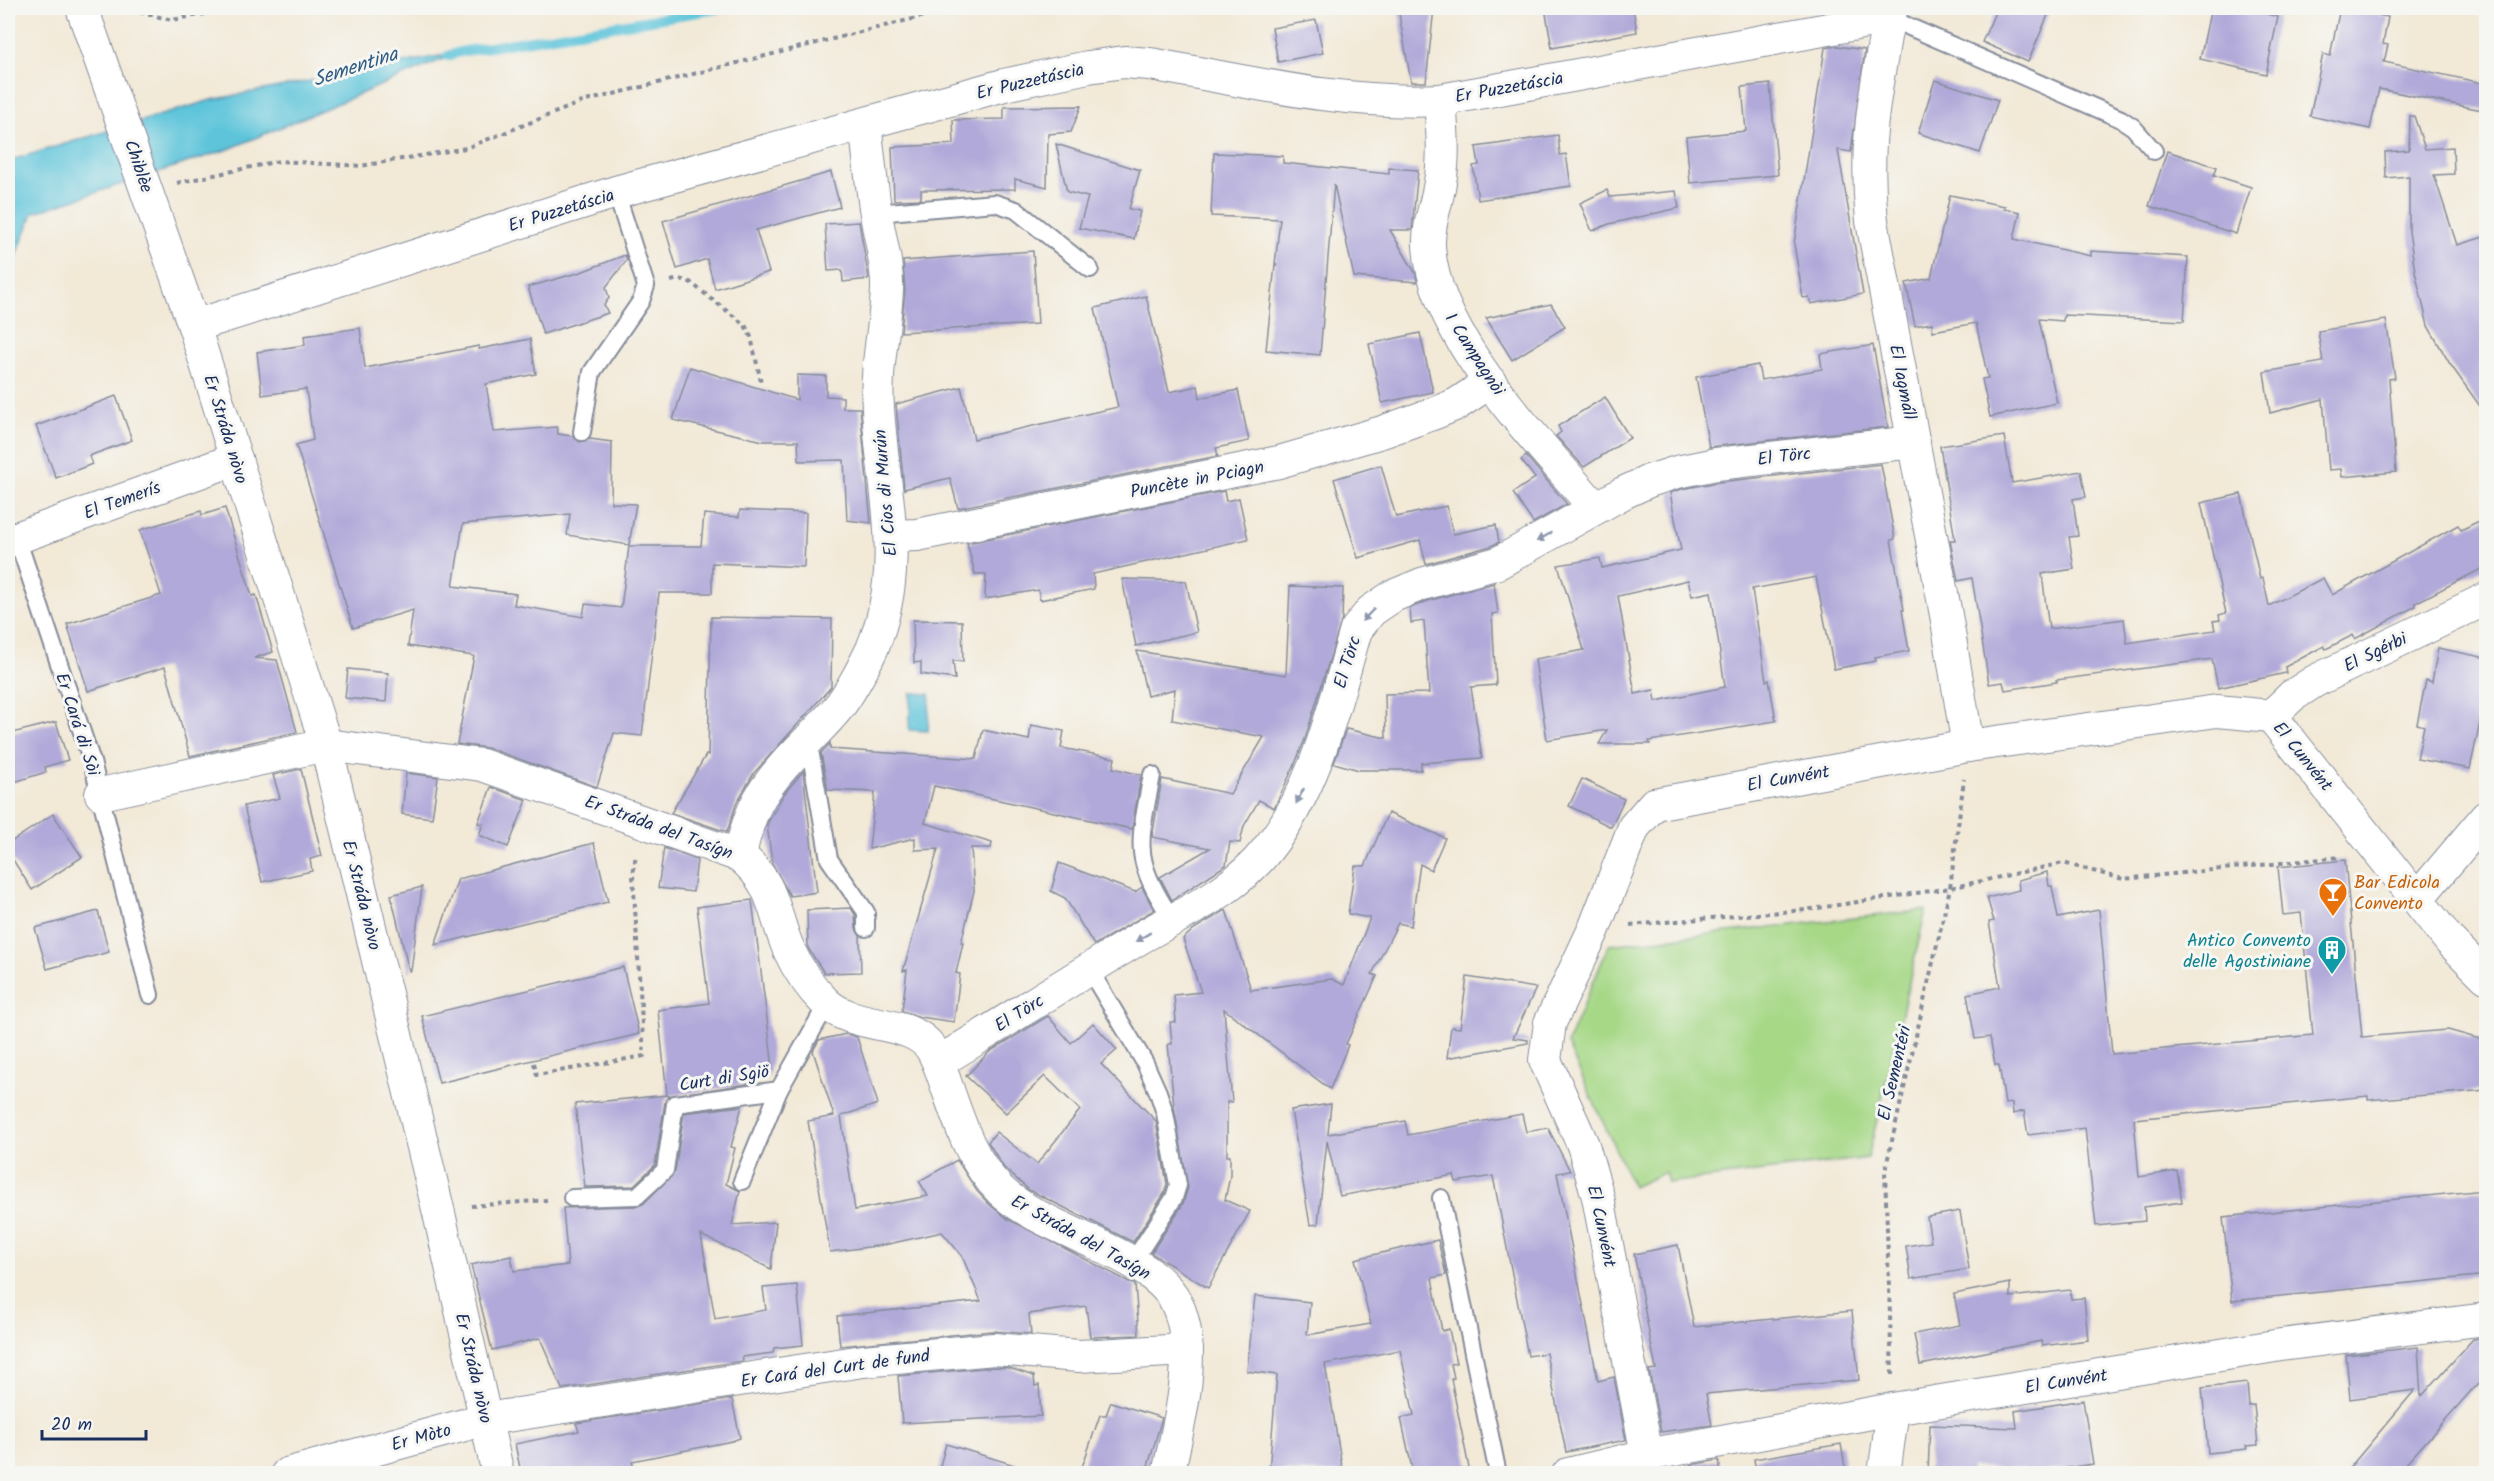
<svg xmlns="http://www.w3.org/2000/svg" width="2494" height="1481" font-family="Kalam,sans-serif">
<rect width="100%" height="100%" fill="#f6f6f2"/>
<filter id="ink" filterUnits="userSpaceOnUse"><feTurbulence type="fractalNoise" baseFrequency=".0167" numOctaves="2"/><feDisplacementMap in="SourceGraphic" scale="12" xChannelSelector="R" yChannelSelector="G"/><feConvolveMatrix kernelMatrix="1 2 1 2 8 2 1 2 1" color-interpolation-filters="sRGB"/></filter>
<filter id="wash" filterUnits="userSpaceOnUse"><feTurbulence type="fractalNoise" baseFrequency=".008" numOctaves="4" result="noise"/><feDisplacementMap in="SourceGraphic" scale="24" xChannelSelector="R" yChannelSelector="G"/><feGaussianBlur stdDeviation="1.35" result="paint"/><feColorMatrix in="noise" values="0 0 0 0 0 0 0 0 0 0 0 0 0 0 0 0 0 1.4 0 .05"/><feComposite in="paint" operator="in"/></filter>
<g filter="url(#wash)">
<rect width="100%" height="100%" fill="#f2e9d7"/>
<path fill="#a6d886" stroke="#608472" stroke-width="1.5" d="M1926,910l-58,248 -200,25 -3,-11 -32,15 -66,-143 42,-99z"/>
<g fill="#5dc4da" stroke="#3c7a9c" stroke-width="1.5">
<path d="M460,52l-231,97 -196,64 -25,64v-116l203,-61z"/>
<path d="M911,693l19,1 -2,37 -19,-1z"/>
</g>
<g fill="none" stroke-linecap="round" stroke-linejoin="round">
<path stroke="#5dc4da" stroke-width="10" d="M448,56l12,-4 262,-44"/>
</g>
<g id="blocks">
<g fill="#b0a9d9" fill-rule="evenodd">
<path d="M1398,8h36l-8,74h-15z"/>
<path d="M1545,8h88l4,24 -85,16z"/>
<path d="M1997,8h54l-23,54 -46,-20z"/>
<path d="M2211,8h49l-1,4 19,5 -12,57 -66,-15z"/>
<path d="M2340,8l48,9 -5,27 5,1 -4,17 103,22v27l-108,-22 -9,40 -60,-13 13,-62 7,2z"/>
<path d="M1316,20l7,33 -45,9 -6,-34z"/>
<path d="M1837,46l28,4 -14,102 -13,-2 25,144 -52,10 -2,-7 -6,1 -9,-54 31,-196z"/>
<path d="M1935,80l63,20 -18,53 -62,-20z"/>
<path d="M1770,84l8,91 -88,8 -4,-46 60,-6 -4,-44z"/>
<path d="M1081,106l-10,26 -23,2 -1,53 -32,-8v10l-94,1v9l-27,1 -2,-53 62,-3 -1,-24 51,-1v-12z"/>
<path d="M2410,116h4l11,33 28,-2 1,27 -20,1 23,70 30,-9v180l-37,-52 -22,-38 -13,-55 -6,-39v-56l-23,2 -1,-26 24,-2z"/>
<path d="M1558,135l2,20 6,-1 5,32 -93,14 -5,-34 6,-1 -3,-18z"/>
<path d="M1056,144l84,26 -11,39 11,2 -6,28 -55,-11 9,-31 -21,-5z"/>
<path d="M2167,151l50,16 -3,8 37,12 -15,47 -87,-28z"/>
<path d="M1214,153l69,3v7l106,11v-6l29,2 -6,60h-22l26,44 1,8 -63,-5 -20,-93 -14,171 -54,-5 9,-85h2l-2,-1 5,-45 -69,-3z"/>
<path d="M831,172l9,35 -84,23 13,42 -54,17 -8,-30 -30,10 -14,-48z"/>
<path d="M1607,190l3,7 66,-6 3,17 -70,16 -17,7 -12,-28z"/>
<path d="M1950,195l55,11 -1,2 16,4 -6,27 77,17v-5l97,6 -4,64 -120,-6 -1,6 -24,-2 18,84 -67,14 -8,-38 6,-1 -12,-55 -43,8 -1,-8 -17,3 -9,-43 25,-5z"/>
<path d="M859,222l10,57 -26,3 -1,-12 -14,1 -3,-47z"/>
<path d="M1033,251l5,73 -137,8 4,-42 -2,-29z"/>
<path d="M625,255l2,5 -21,27 3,11 -5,7 4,8 -65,21 -15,-47 53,-15z"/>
<path d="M1146,296l23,96 29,-6 2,12 38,-8 11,51 -33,7 2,8 -260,52 -8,-30 -46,11 -8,-85 65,-17 13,52 144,-32 -23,-99z"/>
<path d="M1551,304l14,23 -53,33 -26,-42z"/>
<path d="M2386,320l9,58 -6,1 7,93 -54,5 -1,-8 -12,1 -6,-71 -53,14 -6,-41 59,-10 -5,-31z"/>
<path d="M360,328l5,40 114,-22v3l51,-10 6,35 -50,10 8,48 63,-5 1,7 14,2 8,6 10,-3 22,3 -1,61 25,1 -7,41 -62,-10 3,-21 -107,10 -10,62 63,8 -2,11 69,12 2,-13 36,4 8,-62h72l3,-32 35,3 1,-7 66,3 -2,54 -92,-4v30h-53l-17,143 -28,-3 -17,54 -109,-39 -31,-4 17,-88 -66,-10 5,-36 -60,18 -57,-183 17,-5 -7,-51 -44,6 -5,-43 48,-7 -1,-9z"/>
<path d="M1420,333l13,59 -51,11 -13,-59z"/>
<path d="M1873,345l15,82 -179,20 -13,-70 62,-12 3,15 61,-11 -2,-15z"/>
<path d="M690,367l107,33v-25l29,1v20l17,1v11h17l11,115 -24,-3 -3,-60 -45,1 -1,-20h-35l-90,-21z"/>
<path d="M116,396l16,44 -43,16 3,8 -36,14 -20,-52z"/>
<path d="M1605,397l25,41 -46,29 -28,-31 5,-4 -3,-6z"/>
<path d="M2004,436l8,47 69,-12 5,26 -13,2 5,37 -9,1 5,32 -32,5 7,55 75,-10 3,24 88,-13 -2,-9 7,-1 -1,-5 7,-2 -25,-110 40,-9 19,85 3,-1 6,28 54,-28 9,17 126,-70 3,5 26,-13v49l-72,37 1,3 -61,33 -2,-4 -27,14 -2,-3 -39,21 1,6 -68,15 -6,-29 -156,21 1,2 -52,8 -2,-8 -14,2 -17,-106 -14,3 -8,-41h5l-15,-94z"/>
<path d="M1526,456l41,48 -34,19 -20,-30 22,-15 -14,-18z"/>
<path d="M1881,464l14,75 -4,1 13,70h-2l7,41 -34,6 1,4 -42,8 -18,-92 -64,12 14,92 3,-1 7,41 -127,20 1,3h-51l8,-14 -60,10 -12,-81 49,-9 -26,-85 42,-7 2,10 79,-18 -11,-57 12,-4 37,-7zM1688,580l4,16 19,-4 14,95 -69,14 -2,-11 -19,4 -17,-98z"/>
<path d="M1381,465l15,52 51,-11 6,28 43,-9 3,17 -8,4 -65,18 -6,-24 -62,18 -24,-79z"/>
<path d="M1224,491l2,10 13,-3 9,41 -155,35 1,15 -54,11 -2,-10 -53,9 1,-25h-11l-8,-31z"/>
<path d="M225,508l27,88 4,-1 17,57 -19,6 23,2 20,72 -107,24 -25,-89 -77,24 -21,-67 94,-29 -21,-65 61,-19 1,4z"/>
<path d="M1122,579l64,2 11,51 -61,14z"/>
<path d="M1494,583l4,30 -6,1 4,71 -25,2 11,71 -61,5v7h-62l-25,-7 12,-34 40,9 -1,-44 44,-1 -5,-72 -13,2 -1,-15 18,-7z"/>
<path d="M1290,586l53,2 -1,31 -37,120 -11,27 -20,42 -15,-8 -15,26 -4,17 -10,-1 -4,23 -54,35 -12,-23 50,-29 -58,-11 10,-58 68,15 34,-57 -92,-17 3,-31 -28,7 -10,-45 149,24z"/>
<path d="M711,617l121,2 -1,68 -77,86 -17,29 -10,30 -56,-19 35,-58h2z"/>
<path d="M913,620l49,1 1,40h-10l2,18 -34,-5v-12l-7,1z"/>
<path d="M2438,648l49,10v32l-17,79 -53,-10 7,-33 -7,-2 9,-44 6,2z"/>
<path d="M348,669l40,4 -2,29 -41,-4z"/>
<path d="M56,722l12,38 -23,7 1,5 -38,12v-50z"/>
<path d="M1031,725l33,6 -3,17 54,10 -2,10 28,7 -9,54 -198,-43 -9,37 67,20 -1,5h-20l3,43 -13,52h2l-7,30 4,1 -6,48 -34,-5 -18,-6 5,-41 -4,1 35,-122 -23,1v-12l-46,11 6,-57 -47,-2 -7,-37 9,-10v6l146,10 7,-29 46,10z"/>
<path d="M301,769l21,87 -12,3 2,12 -50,11 -18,-76 36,-8 -7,-23z"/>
<path d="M803,771l14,121 -27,4 -18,-33 -5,-39 17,-30z"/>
<path d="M406,773l32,4 -6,41 -30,-4z"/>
<path d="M1582,779l42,20 -13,28 -42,-21z"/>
<path d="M491,787l36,13 -19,47 -29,-12 4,-11 -5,-1z"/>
<path d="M1388,813l57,25 -14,32 -11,-6 -9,62 -13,-3 -26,51 5,2 -31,68 2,1 -18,44 -106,-80 8,93h-5v54h3v20l-5,24 25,11 -42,77 -57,-35 32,-49 5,-16 -14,-82 -6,-62h4l-2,-22h6l-2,-27 27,-3 -18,-53 11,-10 32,-19 25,80 81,-11 12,6 26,-67 -22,-4 7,-48h10z"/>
<path d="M53,814l29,43 -50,33 -24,-38v-8z"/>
<path d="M594,843l14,59 -173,43 23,-66z"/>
<path d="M664,848l33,12 -4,32 -35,-4z"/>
<path d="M2345,860l17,177 86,-7 39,11v49l-119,10v-4l-234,23 5,58 38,-6 5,31 -38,5 1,14 -49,5 -11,-98 -57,7 -4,-24 -11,3 -1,-11 -7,1 -6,-39h-4l-5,-28 -15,2 -8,-45 33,-7 -11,-65 5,-1 -7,-23 32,-8 -1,-10 29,-8 2,14h3l6,32 41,-8 13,144 201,-19 -12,-122 -18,2 -5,-48z"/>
<path d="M1059,863l76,29 7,-5 12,23 -60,35 -29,-47 -14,-7z"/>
<path d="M422,887l-11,84h-2l-18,-76z"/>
<path d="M752,900l19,151 1,9 -4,17 -19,2 -2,5 -79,12 -3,6 -10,63 -22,21 -48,1 -10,-83 92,-9 -9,-85 51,-7 -12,-96z"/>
<path d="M851,908l4,7 1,14 4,7 1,36 -37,1 -16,-25 -1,-38z"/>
<path d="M98,911l11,41 -62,17 -12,-41z"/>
<path d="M623,967l16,67 -200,49 -17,-67z"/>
<path d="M1467,977l69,11 -23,50 15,2v3l-81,15 4,-31 9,1z"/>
<path d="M1048,1016l23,27 22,-20 24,27 -16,14 55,57 11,63 -3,10 -31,48 -104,-52 -25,-22 -16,-26 8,-10 41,32 43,-54 -35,-34 -39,37 -40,-37 23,-24z"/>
<path d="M846,1034l11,3 21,67 -37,12 14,94 73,-14 -9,-15 38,-21 20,31 12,13 19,15 127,66 4,50 -49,2 -4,-31 -57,8 2,20 -39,-3 -152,15 -3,-30 144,-15 -19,-45 -20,-24 -58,13 -54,7 -22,-131 26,-5 -21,-65 6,-11z"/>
<path d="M1331,1104l-3,30 77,-13 3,14 114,-21 4,18 22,-4 22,43 -13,2 41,208 16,-4 12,63 -60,12 -20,-99 -18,3 -35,-180 -37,6 -2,-7 -114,21 -13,-55 -9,83 -8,1 -19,-115z"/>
<path d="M742,1106l-11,41 4,1 -9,36 14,7 -8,34 44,-3 -5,47 -70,-34 14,84 51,-9 -3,-22 34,-3 6,60 -29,3 -1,5 -31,4 1,4 -181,28 -22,-51 -48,12 -21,-85 40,-9 3,15 54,-6 -5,-57 74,-2 6,-2 32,-32 9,-59z"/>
<path d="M2484,1190l3,85 -255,26 -9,-84z"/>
<path d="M1960,1211l9,58 -58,10 -5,-33 25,-4 -4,-25z"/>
<path d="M1438,1240l8,35 -14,3 10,53 7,-2 7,34 -5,1 3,14 -3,1 18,89 -24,5h-32l-12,-55 13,-3 -14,-65 -75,14 18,109 -74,-2 8,-96 -30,-4 8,-75 55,6 -3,33 64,-11 -16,-65z"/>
<path d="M1678,1245l16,82 158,-16 7,69 -153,14 6,31 -51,7 -12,-62 7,-1 -22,-115z"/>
<path d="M2010,1283v14l60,-7 1,9 13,-1 4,42 -46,6 -1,-5 -121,24 -6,-31 46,-9 -6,-31z"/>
<path d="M2487,1337v36l-89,100h-53l70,-83 -65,9 -4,-44 72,-8 3,50 52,-58z"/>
<path d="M994,1367l15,1 25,8 1,10 4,-1 2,31 -139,7 -4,-47z"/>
<path d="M2247,1383l2,23 5,-1 4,40 -12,1 1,3 -39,4 -6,-65z"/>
<path d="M732,1399l8,39 -8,3 -100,20 3,12h-114l-6,-29 64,-13 -3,-8z"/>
<path d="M2083,1400l10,64 -60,9h-9v-4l-53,-2v6h-43l2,-48 87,3 -2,-17z"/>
<path d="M1111,1402l51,16 -16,55h-66l20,-58h6z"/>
<path d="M946,1444l75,23 -1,6h-82z"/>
<path d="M1841,1444l5,29h-90l-2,-14z"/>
<path d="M1719,1460l2,13h-30l-1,-8z"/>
</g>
</g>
</g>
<g filter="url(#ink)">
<use href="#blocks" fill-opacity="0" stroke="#868c9a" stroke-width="1.5"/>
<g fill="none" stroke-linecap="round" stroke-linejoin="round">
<g stroke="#868c9a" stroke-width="20">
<g id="lane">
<path d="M1889,18l232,101 12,8 21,24"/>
<path d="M876,213l119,-10 21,7 74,59"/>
<path d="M582,432l10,-60 49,-71 5,-15 -30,-94"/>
<path d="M17,538l75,224 58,233"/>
<path d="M808,738l21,121 37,53v16"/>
<path d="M1152,775c-13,70 -21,81 20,144"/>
<path d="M1089,969l56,94 13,29 7,21 13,72 -4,13 -42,65"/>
<path d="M742,1181l37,-91"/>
<path d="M572,1198l65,-2 28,-26 10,-66 104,-14 48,-86"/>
<path d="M1441,1198l57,276"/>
</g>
</g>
<g stroke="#868c9a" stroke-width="34">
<g id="street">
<path d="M82,8l112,318 132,419 112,464 60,265"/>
<path d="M1892,8c-6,17 -8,35 -11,53 -11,58 -15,101 -9,160l74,394 22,131"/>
<path d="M1440,100c2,27 5,55 0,82 -3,22 -12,41 -11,63 4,92 109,195 166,263"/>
<path d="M194,326l422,-134 388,-107 84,-18 36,-5 26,2c96,17 193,41 290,36l449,-82"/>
<path d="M891,536l26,-1 362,-73 103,-30 53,-19 22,-9 33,-22"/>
<path d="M8,541l228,-82"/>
<path d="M2271,716l21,-20 23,-15 171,-82"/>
<path d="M101,794l225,-49 156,20 258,91c36,29 32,55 49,94 9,20 21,37 36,52 28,28 85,16 106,46 8,13 12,28 17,42 13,37 24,71 52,100 43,42 154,63 177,114 22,48 2,120 -9,170"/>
<path d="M740,856c4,-21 10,-42 21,-60 21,-35 55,-60 80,-92 13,-18 22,-36 31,-55 35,-84 11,-155 6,-241 -3,-40 7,-78 9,-118 1,-25 -7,-51 -11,-76 -5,-30 -7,-60 -11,-90"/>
<path d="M2417,899l69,-82"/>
<path d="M939,1062c67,-41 133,-83 201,-124 43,-25 95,-47 126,-87 51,-63 68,-146 90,-221l15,-19 22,-15 29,-12 76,-21 125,-70 26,-12 28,-9 39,-8 198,-22"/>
<path d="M1647,1455l-49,-258 -15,-52 -38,-85 5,-37 44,-94 40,-102 20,-23 314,-58 249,-35 54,5 179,225 36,36"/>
<path d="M287,1474l199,-55 377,-58 131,-12 85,7 108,-6"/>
<path d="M1568,1474l79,-19 246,-46 388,-64 205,-26"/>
<path d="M1884,1474l9,-65"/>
</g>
</g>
<g stroke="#868c9a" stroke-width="4" stroke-dasharray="4.5 4.5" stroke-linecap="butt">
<path d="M122,8l50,12 66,-12"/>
<path d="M177,183l102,-22 82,5 105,-18 116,-46 374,-94"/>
<path d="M671,281l8,-2 11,3 55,43 6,12 10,45"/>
<path d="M1630,925l175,-15 145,-22 113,-25 60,16 218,-22"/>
<path d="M534,1063l3,12 107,-19 -11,-181 3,-21"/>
<path d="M471,1206l76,-6"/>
<path d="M1892,1375l-7,-204 65,-283 14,-109"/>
</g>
<use href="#lane" stroke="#fff" stroke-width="16"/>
<use href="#street" stroke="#fff" stroke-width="32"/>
</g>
<defs><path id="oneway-solid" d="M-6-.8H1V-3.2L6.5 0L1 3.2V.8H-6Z" transform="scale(1.5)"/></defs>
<g fill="#8d97ae">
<use href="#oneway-solid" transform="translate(1544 537) rotate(150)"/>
<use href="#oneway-solid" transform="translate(1368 615) rotate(134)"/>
<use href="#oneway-solid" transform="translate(1300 796) rotate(117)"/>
<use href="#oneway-solid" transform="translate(1143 937) rotate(149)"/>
</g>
</g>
<defs>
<g id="bar-pin" transform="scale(1.5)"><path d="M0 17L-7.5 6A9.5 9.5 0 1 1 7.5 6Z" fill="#e8710a" stroke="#f6f6f2"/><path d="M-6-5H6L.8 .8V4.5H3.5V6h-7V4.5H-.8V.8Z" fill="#fff"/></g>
<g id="building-pin" transform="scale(1.5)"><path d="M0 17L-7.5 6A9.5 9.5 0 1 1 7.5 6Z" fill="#0f9aa8" stroke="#f6f6f2"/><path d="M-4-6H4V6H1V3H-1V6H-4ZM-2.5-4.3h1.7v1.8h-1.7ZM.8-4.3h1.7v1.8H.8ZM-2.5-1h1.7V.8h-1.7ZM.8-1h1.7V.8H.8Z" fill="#fff"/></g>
</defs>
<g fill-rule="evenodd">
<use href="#bar-pin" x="2333" y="892"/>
<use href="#building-pin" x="2332" y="950"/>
</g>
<g text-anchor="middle" stroke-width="6" stroke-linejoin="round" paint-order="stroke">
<g font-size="18" fill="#1b2f5e" stroke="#f6f6f2">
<text transform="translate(1030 81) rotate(-13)" y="6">Er Puzzetáscia</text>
<text transform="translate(1509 87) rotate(-10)" y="6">Er Puzzetáscia</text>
<text transform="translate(139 166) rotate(71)" y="6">Chiblèe</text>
<text transform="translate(561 210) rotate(-17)" y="6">Er Puzzetáscia</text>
<text transform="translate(1475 354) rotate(57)" y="6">I Campagnòi</text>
<text transform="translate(1903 382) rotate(79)" y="6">El Iagmáll</text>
<text transform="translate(226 429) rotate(73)" y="6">Er Stráda nòvo</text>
<text transform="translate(1784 456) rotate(-7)" y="6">El Törc</text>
<text transform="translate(1197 479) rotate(-11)" y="6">Puncète in Pciagn</text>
<text transform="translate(885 493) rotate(-95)" y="6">El Cios di Murún</text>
<text transform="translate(122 500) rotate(-20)" y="6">El Temerís</text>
<text transform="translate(2375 652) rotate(-26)" y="6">El Sgérbi</text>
<text transform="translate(1347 662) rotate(-73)" y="6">El Törc</text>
<text transform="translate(78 724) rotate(72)" y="6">Er Cará di Sòi</text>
<text transform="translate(2303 756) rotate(51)" y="6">El Cunvént</text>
<text transform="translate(1788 778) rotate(-10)" y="6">El Cunvént</text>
<text transform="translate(659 827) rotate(20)" y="6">Er Stráda del Tasígn</text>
<text transform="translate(362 895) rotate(76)" y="6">Er Stráda nòvo</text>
<text transform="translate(1019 1013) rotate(-32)" y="6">El Törc</text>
<text transform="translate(1894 1073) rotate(-77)" y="6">El Sementéri</text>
<text transform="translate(724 1078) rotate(-9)" y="6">Curt di Sgiö</text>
<text transform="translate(1602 1226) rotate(78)" y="6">El Cunvént</text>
<text transform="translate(1081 1237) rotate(29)" y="6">Er Stráda del Tasígn</text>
<text transform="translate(474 1368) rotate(77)" y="6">Er Stráda nòvo</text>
<text transform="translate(835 1368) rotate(-8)" y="6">Er Cará del Curt de fund</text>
<text transform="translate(2066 1381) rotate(-9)" y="6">El Cunvént</text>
<text transform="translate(421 1437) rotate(-15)" y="6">Er Mòto</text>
</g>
<g font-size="18" fill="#c56008" stroke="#f6f6f2" text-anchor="start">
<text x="2354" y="888">Bar Edicola<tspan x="2354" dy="21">Convento</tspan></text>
</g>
<g font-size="18" fill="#0d838f" stroke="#f6f6f2" text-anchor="end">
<text x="2311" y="946">Antico Convento<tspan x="2311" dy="21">delle Agostiniane</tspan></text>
</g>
<g font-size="20" font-style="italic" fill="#2f5c83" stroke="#f6f6f2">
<text transform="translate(355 66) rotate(-18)" y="7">Sementina</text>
</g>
</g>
<rect width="2494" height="1481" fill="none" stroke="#f6f6f2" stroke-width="30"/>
<path d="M42 1430v9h104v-9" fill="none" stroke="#1b2f5e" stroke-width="3"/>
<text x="51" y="1430" font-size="18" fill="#1b2f5e" stroke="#f6f6f2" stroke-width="4.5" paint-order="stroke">20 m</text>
</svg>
